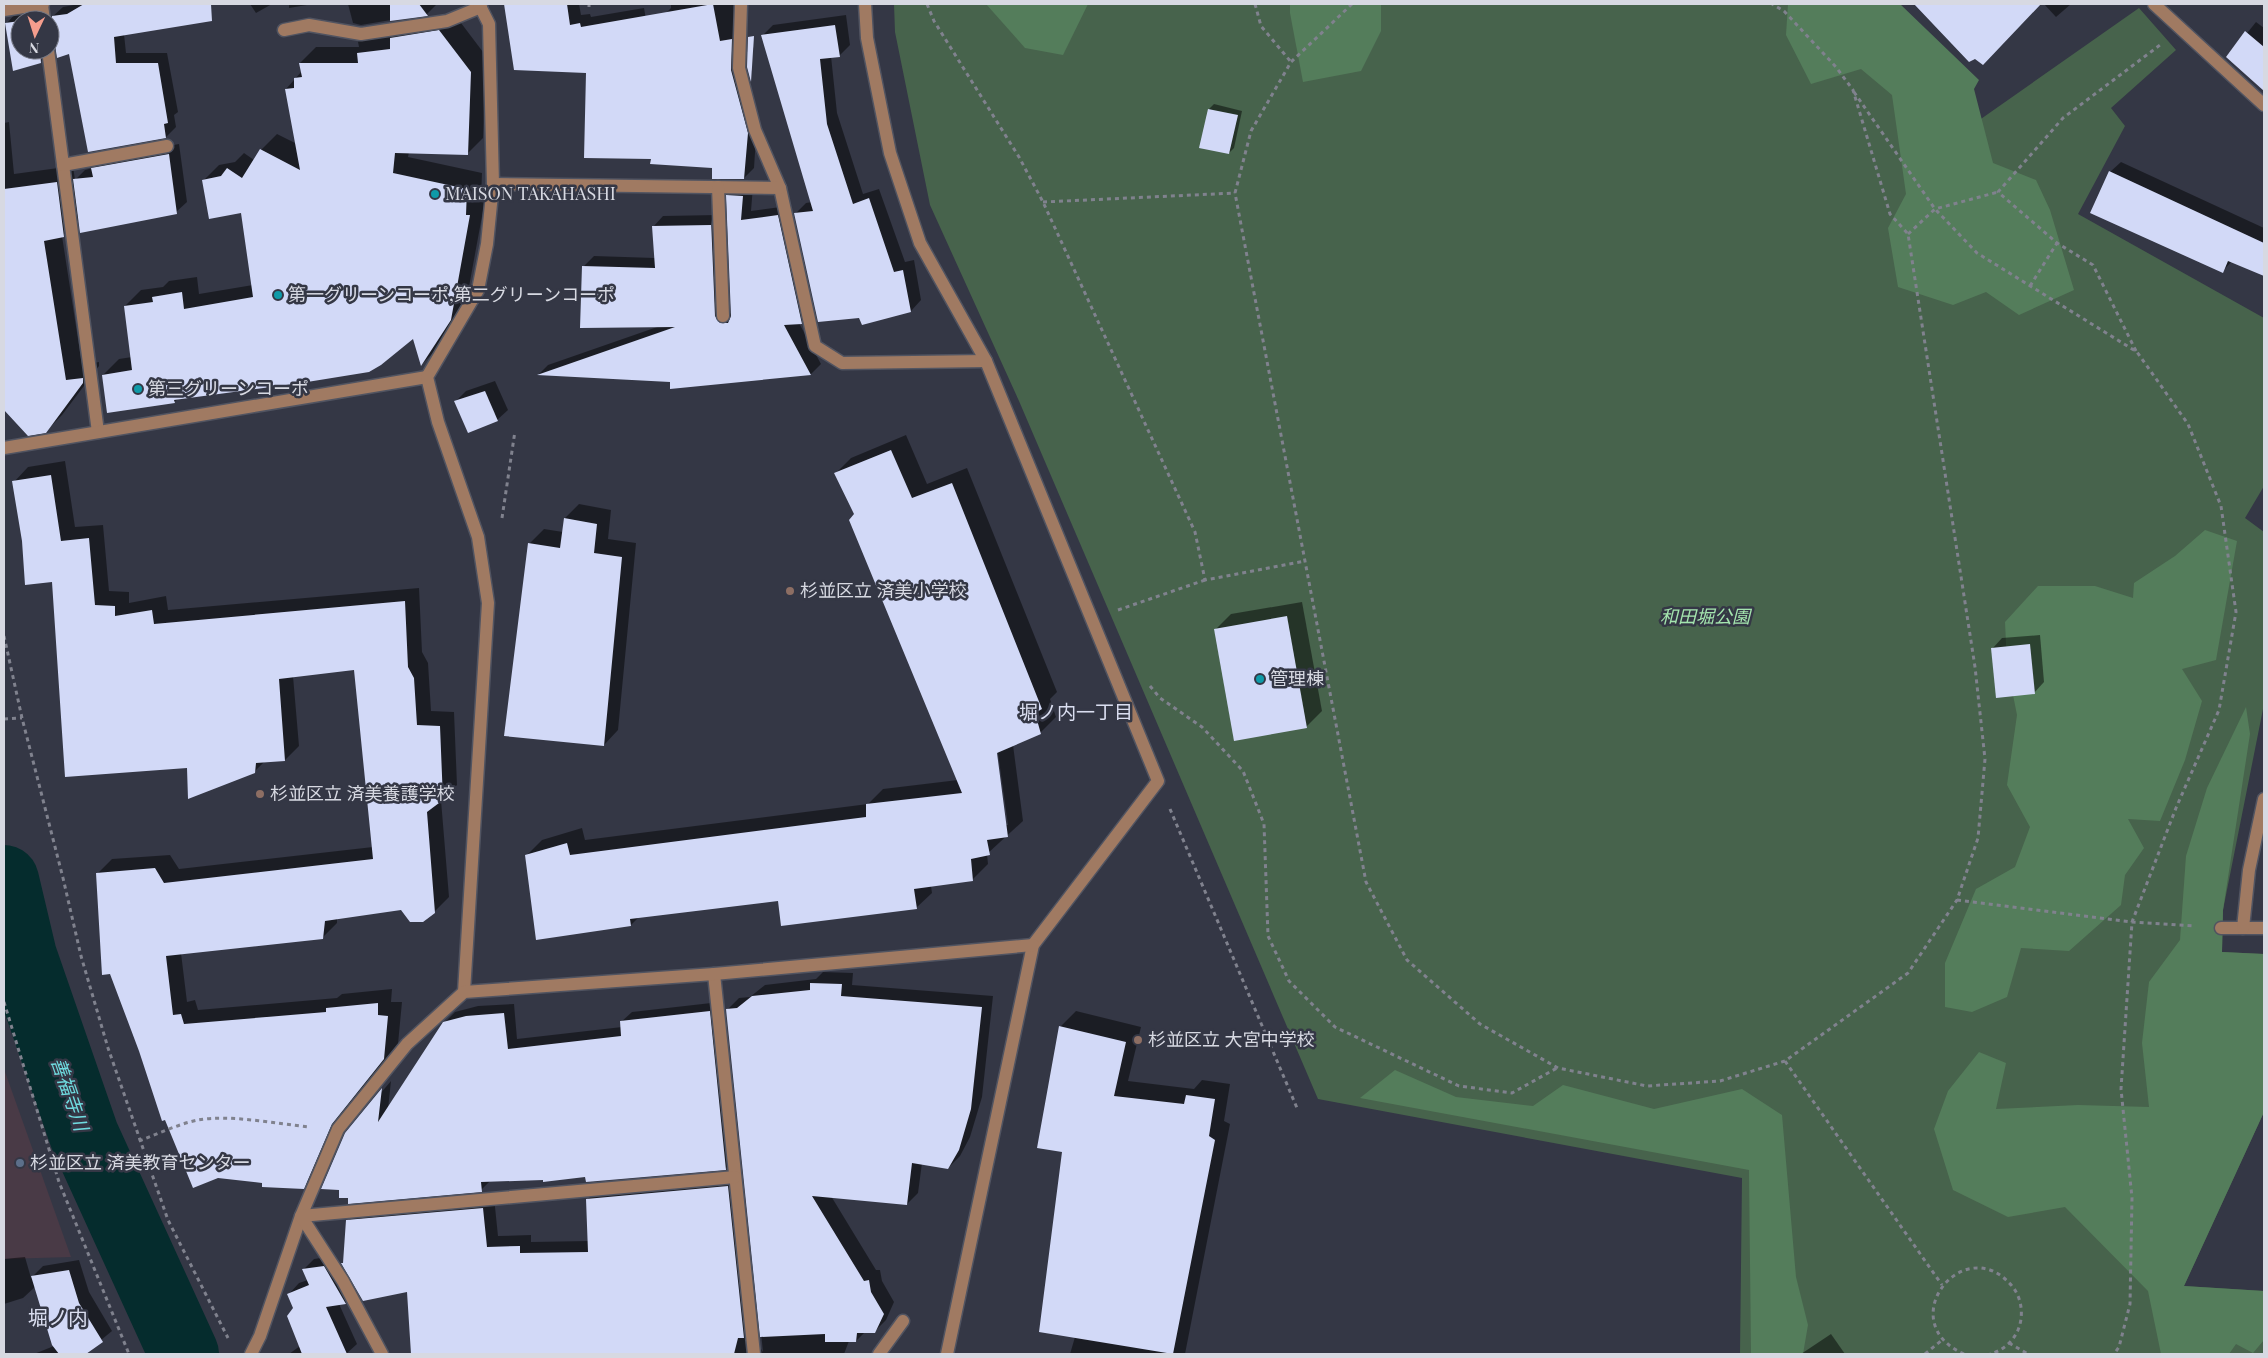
<svg xmlns="http://www.w3.org/2000/svg" width="2268" height="1358" font-family="'Playfair Display','Noto Sans JP',serif">
<rect width="100%" height="100%" fill="#343745"/>
<path fill="#493a46" d="M4,1069l67,188 -67,2z"/>
<path fill="#47634c" d="M894,4h956l108,131 181,-127 37,42 -65,58 14,18 -47,88 186,104v168l-19,32 19,14v172l-41,206 -1,42 42,2v158l-80,174 80,5v63h-524l2,-176 -424,-79 -299,-698 -89,-196 -35,-173z"/>
<g fill="#547d5b">
<path d="M986,4h102l-25,51 -38,-7z"/>
<path d="M1290,4h91v27l-20,40 -58,11 -13,-69z"/>
<path d="M1788,4h112l79,76 -5,9 19,74 43,17 14,30 24,80 -55,25 -33,-23 -33,13 -55,-18 -10,-59 18,-34 -14,-99 -31,-26 -50,15 -25,-49z"/>
<path d="M2205,530l32,11 -21,119 -34,9 20,32 -17,59 -25,61 -32,-2 16,29 -19,27 -4,30 -52,46 -48,-3 -14,49 -35,15 -27,-5v-44l31,-74 39,-22 15,-40 -23,-42 10,-70 -10,-50 -2,-43 33,-36h57l38,12 1,-15 41,-27z"/>
<path d="M2246,707l4,27 -27,176 -1,42 42,2v158l-80,174 80,5v49l-11,13 -17,-9 -7,10h-68l-13,-63 -83,-84 -57,10 -55,-27 -19,-61 14,-38 31,-39 27,11 -10,46 82,-4 71,2 -7,-64 7,-61 31,-42 6,-84 21,-68z"/>
<path d="M1395,1070l61,27 77,9 30,-21 91,24 88,-20 40,26 14,162 12,48 -5,29h-52l-2,-184 -389,-72z"/>
</g>
<g fill="#0007" fill-rule="evenodd">
<path d="M79,4h117l8,9 -80,21 2,19h41l11,59 -4,3 2,12 -10,10 -77,14 -19,-99 -20,-10 1,10 -10,9 -27,9 -7,-47 9,-10 29,-4 2,7 5,1 11,-10zM20,20h30v30h-30z"/>
<path d="M250,4h22l-16,9z"/>
<path d="M289,4h24l-24,4z"/>
<path d="M348,4h89l-10,10 -66,11 -8,-2z"/>
<path d="M505,4h74l2,11 9,-1 1,3 53,-9 3,17 19,-12 5,-5v-4h64l6,55 16,63 -3,46 -10,10 -31,-11 -125,-95 -73,-3z"/>
<path d="M1915,4h125l-43,46 -28,10z"/>
<path d="M2044,4h27l-15,13z"/>
<path d="M455,15l31,41 -3,82 -16,16 -58,-2 -1,5 74,16 -1,26 4,1 -19,103 -29,46 -15,15 -8,-27 -236,62 -4,3 -71,-27 16,-16 13,-2 -7,-51 16,-16 22,-3 6,-6 28,-4 2,17 54,-9 -11,-73 -39,-31 16,-16 16,-3 9,-9 10,7 7,-10 16,-16 20,10 -11,-55 16,-18 -2,-8 16,-16h43l-1,-5 15,-16z"/>
<path d="M846,15l4,30 -10,10 -9,1 6,57 26,81 16,-5 26,73 9,-2 7,40 -10,11 -116,-97 11,-11 6,-1 -50,-166 11,-11z"/>
<path d="M2256,22l8,6v61l-36,-32z"/>
<path d="M1214,104l28,7 -8,37 -5,5 -20,-44z"/>
<path d="M9,122l5,52 59,-8 2,14 10,-10 8,-2 10,-10 76,-14 8,58 -11,10 -96,8 -18,16 20,129 17,-3v4l-37,49 -17,17 -40,-22 -1,-287z"/>
<path d="M2121,162l143,66v36l-8,8 -24,-11 -10,11 -112,-100z"/>
<path d="M738,185l15,1 -2,25 37,-5 24,106 -13,11 22,41 -10,10 -139,13 -1,-6 -132,-7 9,-9 112,-39 -77,-59 11,-11 61,2 -2,-31 10,-11 54,-1 8,91 4,7 3,1 -4,-118z"/>
<path d="M495,381l13,29 -11,10 -41,-19 10,-10z"/>
<path d="M906,435l21,49 40,-16 90,224 -7,7 6,18 -16,16 -27,12 10,76 -36,33 1,10 -16,16 -41,6 1,7 -16,15 -137,-8 -140,17 -8,8 -105,-69 16,-16 40,-12 3,12 283,-36 15,-15 75,-9 -103,-266 -19,-41 15,-15zM997,746l11,79h-3l-10,-78z"/>
<path d="M65,461l10,66 28,-2 6,66 20,1v11l37,-7 2,14 251,-22 3,64 6,11 3,48 23,1 3,73 -16,15 8,97 -15,15 -32,-3 -65,9v5l-15,15 -141,15 6,49 8,-2 3,10 139,-12 5,-4 50,-5 -1,13h11l-4,42 -52,64 -28,65 -15,14 -85,-10 -120,-304 14,-14 58,-4 9,14 194,-22 -18,-179 -62,8 6,70 -14,14 -21,2 -10,10 -66,-5 -165,-226 -9,-59 14,-15z"/>
<path d="M579,504l32,6 -3,29 28,4 -18,187 -14,15 -75,-201 15,-15 19,3 2,-14z"/>
<path d="M1302,602l20,109 -16,16 -91,-97 16,-16z"/>
<path d="M2040,635l4,47 -10,11 -42,-44 10,-11z"/>
<path d="M823,972l30,1 -1,12 141,11 -11,101 -12,40 -10,19 -12,12 -26,-5 -4,30 -11,11 -76,-8 45,74h4l2,11 12,21 -8,18 -12,12h-9l-9,9h-7l-5,13h-432l-4,-63 -65,-28 2,-2 3,-40 11,-12 135,-12 4,39 33,-1v7l58,-1 -1,-42 11,-12 140,-12 18,168 6,9 -36,-342 12,-12 11,-1 15,-12 51,-6z"/>
<path d="M720,1002l16,156 -10,10 -139,13v-5l-96,4 -10,10 -135,-56 45,-53 -3,28 56,-86 11,-11 23,-6 36,-2 3,35 105,-12 -1,-5 11,-10z"/>
<path d="M1076,1011l65,16 -13,54 66,8 8,-9 28,4 -6,37 6,3 -45,230h-115l5,-17 -12,-186 -3,-124z"/>
<path d="M334,1256l21,36 -10,11 -6,1 18,40 -11,10h-57l11,-8 -6,-38 -5,-14 10,-11 9,-3 -5,-10 11,-11z"/>
<path d="M25,1257l6,21 12,-12 36,-6 10,32 23,39 -28,23h-50l20,-8 -18,-60 -13,12 -19,6v-45z"/>
<path d="M1831,1334l14,20h-44z"/>
</g>
<g fill="none" stroke-linecap="round" stroke-linejoin="round">
<path stroke="#052c2d" stroke-width="70" d="M4,880l18,76 62,179 100,219"/>
</g>
<g fill="#d2d9f7">
<path d="M84,4h127l1,17 -98,16 2,26h42l10,60 -4,1 2,14 -78,14 -19,-98 -12,4 -2,-13 -5,-3 2,-26 15,-2z"/>
<path d="M390,4h29l9,12 -38,5z"/>
<path d="M504,4h63l3,21 10,-2 1,4 132,-23 7,37 12,-2 -1,31 17,63 -4,46h-32v-11l-62,-4 1,-5 -67,-1 2,-85 -72,-3z"/>
<path d="M1914,4h127l-58,61 -8,-6 -6,3z"/>
<path d="M20,21v29h20l1,13 -28,8 -8,-48z"/>
<path d="M835,25l5,32 -20,2 7,65 26,80 16,-6 25,74 9,-2 8,42 -49,13 -3,-7 -41,4 -24,-109 19,-2 -52,-176z"/>
<path d="M439,30l32,42 -3,83 -73,-2 -2,20 74,16 -1,26h4l-19,105 -30,46 -8,-27 -32,26 -12,7 -68,11 -127,17 1,3 -68,10 -5,-38 30,-5 -8,-64 29,-4 -1,-5 30,-5 2,17 69,-12 -12,-84 -32,6 -7,-39 19,-4 6,-8 15,10 18,-29 40,21 -15,-81 9,-1v-10l8,-1 -3,-14h59l-1,-10 33,-4v-11z"/>
<path d="M2245,31l19,16v44l-38,-34z"/>
<path d="M754,36l-3,46 -4,-15 1,-30z"/>
<path d="M1208,109l30,6 -9,39 -30,-6z"/>
<path d="M169,154l8,60 -97,19 -7,-54 20,-2 -2,-9z"/>
<path d="M2109,171l155,72v33l-36,-15 -5,12 -133,-60z"/>
<path d="M57,182l7,55 -20,4 22,139 17,-2v5l-37,50 -18,3 -24,-26v-221z"/>
<path d="M726,195l17,1 -2,24 37,-5 24,109 -18,1 27,50 -141,14v-7l-133,-7 138,-48 -95,1 2,-62 73,2 -3,-42 59,-1v-6l4,97 5,7h8l3,-7z"/>
<path d="M485,391l13,30 -30,12 -14,-32z"/>
<path d="M891,450l21,48 40,-15 90,226 -7,4 6,21 -44,19 11,84 -21,3 3,15 -19,4 2,22 -59,8 3,20 -136,17 -3,-25 -148,18 1,7 -95,14 -11,-85 42,-12 3,12 296,-38v-13l96,-11 -113,-273 5,-6 -20,-41z"/>
<path d="M51,475l10,66 28,-3 6,67 20,1v10l37,-6 2,14 251,-23 3,66 6,11 3,47 23,1 3,74 -16,12 8,101 -12,9h-13l-9,-12 -76,11 -2,18 -157,17 7,59 8,-1 3,10 142,-12v-4l52,-5v12l10,1 -4,43 -52,65 -28,65 -42,-2v-4l-44,-5 -25,10 -28,-68 -3,1 -23,-70 -29,-77 -8,1 -6,-102 59,-5 9,15 209,-24 -19,-189 -75,9 6,82 -29,2 -1,10 -67,26 -1,-31 -122,9 -13,-195 -27,3 -3,-44 -10,-60z"/>
<path d="M564,518l33,6 -3,29 28,4 -18,189 -100,-10 24,-193 32,5z"/>
<path d="M1287,616l20,112 -73,13 -20,-112z"/>
<path d="M2030,644l5,50 -39,4 -5,-50z"/>
<path d="M810,983l32,1 -1,12 141,11 -11,102 -12,41 -11,19 -36,-6 -5,42 -95,-9 52,85 5,-1 2,12 13,22 -9,19h-18l-1,9h-31v-8l-65,3 -34,-328 11,-1 15,-12 58,-6z"/>
<path d="M710,1011l16,159 -140,12 -1,-5 -42,5v-2l-62,2 1,10 -134,12v-6h-9v-8l-18,-1 24,-56 37,-45 -4,34 65,-100 23,-6 38,-3 4,36 113,-13 -1,-15z"/>
<path d="M1059,1026l67,16 -12,54 70,8 2,-9 29,4 -6,37 6,4 -42,214 -134,-22 23,-180 -25,-4z"/>
<path d="M728,1186l16,152h-6l-4,16h-323l-4,-62 -44,9 -22,-38h2l3,-43 137,-12 4,39 33,-1v7l68,-1 -2,-53z"/>
<path d="M324,1266l22,38 -20,3 21,47h-45l-15,-38 6,-8 -6,-14 22,-9 -7,-16z"/>
<path d="M69,1270l10,33 24,39 -17,12h-27l-7,-9 -21,-69z"/>
</g>
<g fill="none" stroke-linecap="round" stroke-linejoin="round">
<g stroke="#515461" stroke-width="15">
<g id="minor">
<path d="M741,4l-2,64 16,62 25,58 35,158 27,17 144,-2"/>
<path d="M865,4l2,34 23,115 30,90 66,118 172,420 -125,164 -86,409"/>
<path d="M2154,4l110,101"/>
<path d="M42,5l2,15"/>
<path d="M4,10l39,-6"/>
<path d="M284,30l25,-5 52,9 86,-13 34,-14"/>
<path d="M48,50l50,382"/>
<path d="M63,165l104,-19"/>
<path d="M493,184l287,4"/>
<path d="M718,187l5,129"/>
<path d="M4,448l423,-71"/>
<path d="M2221,928h43"/>
<path d="M2243,928l6,-58 15,-71"/>
<path d="M714,974l40,380"/>
<path d="M464,992l24,-389 -10,-66 -40,-115 -11,-45 51,-87 9,-46 6,-60 -4,-160 -10,-20"/>
<path d="M251,1354l9,-18 41,-120 37,-87 69,-85 57,-52 250,-18 319,-29"/>
<path d="M382,1354l-39,-73 -42,-65 434,-39"/>
<path d="M879,1354l24,-33"/>
</g>
</g>
<g stroke="#80828e" stroke-width="3" stroke-dasharray="4 4" stroke-linecap="butt">
<path d="M927,4l7,17 85,136 24,45 152,330 10,48 100,-19"/>
<path d="M1255,4l6,22 30,36"/>
<path d="M1352,4l-61,58 -40,69 -16,62 131,689 41,78 73,64 78,44 89,18 73,-5 65,-20 123,-88 49,-73 21,-62 7,-79 -10,-92 -67,-433 -18,-20 -37,-124 -17,-23 -52,-56 -12,-7"/>
<path d="M589,7v-3"/>
<path d="M1854,92l81,117 42,44 160,99 51,72 33,82 15,106 -17,98 -43,98 -44,114 -11,167 11,109 -2,106 -11,43 -5,7"/>
<path d="M1043,202l192,-9"/>
<path d="M1908,234l27,-25 63,-17"/>
<path d="M2030,286l27,-43"/>
<path d="M2136,351l-43,-86 -36,-22 -59,-51 65,-74 97,-73"/>
<path d="M502,518l13,-87"/>
<path d="M1118,610l87,-30"/>
<path d="M4,636l18,82 41,160 18,78 27,92 60,172 60,118"/>
<path d="M1150,686l10,12 42,29 41,44 21,53 4,112 21,45 46,46 124,59 53,7 45,-25"/>
<path d="M4,719l18,-1"/>
<path d="M1170,809l127,299"/>
<path d="M1957,900l175,22 63,4"/>
<path d="M4,1002l55,180 70,172"/>
<path d="M1785,1061l157,224"/>
<path d="M139,1141c19,-7 39,-17 59,-21 31,-6 79,4 112,7"/>
<path d="M2009,1343l19,11"/>
<path d="M1925,1354l17,-14"/>
<path d="M1964,1354c-73,-32 0,-125 48,-68 10,12 12,30 6,44 -5,12 -16,21 -28,24"/>
</g>
<use href="#minor" stroke="#a07a62" stroke-width="12"/>
</g>
<g fill="#0f9aa8" stroke="#343745" stroke-width="2">
<circle cx="435" cy="194" r="5"/>
<circle cx="278" cy="295" r="5"/>
<circle cx="138" cy="389" r="5"/>
<circle cx="1260" cy="679" r="5"/>
</g>
<g fill="#8d6e63" stroke="#343745" stroke-width="2">
<circle cx="790" cy="591" r="5"/>
<circle cx="260" cy="794" r="5"/>
<circle cx="1138" cy="1040" r="5"/>
</g>
<circle fill="#5c6f8a" stroke="#343745" stroke-width="2" cx="20" cy="1163" r="5"/>
<g text-anchor="middle" stroke-width="5" stroke-linejoin="round" paint-order="stroke">
<g font-size="18" fill="#d7d9e2" stroke="#343745" text-anchor="start">
<text x="445" y="200">MAISON TAKAHASHI</text>
<text x="288" y="301">第一グリーンコーポ,第二グリーンコーポ</text>
<text x="148" y="395">第三グリーンコーポ</text>
<text x="800" y="597">杉並区立 済美小学校</text>
<text x="1270" y="685">管理棟</text>
<text x="270" y="800">杉並区立 済美養護学校</text>
<text x="1148" y="1046">杉並区立 大宮中学校</text>
<text x="30" y="1169">杉並区立 済美教育センター</text>
</g>
<g font-size="18" font-style="italic" fill="#a4e5ae" stroke="#343745">
<text x="1705" y="623">和田堀公園</text>
</g>
<g font-size="19" fill="#dadef0" stroke="#343745">
<text x="1076" y="719">堀ノ内一丁目</text>
</g>
<g font-size="19" font-style="italic" fill="#6fdbdf" stroke="#343745">
<text transform="translate(70 1094) rotate(71)" y="7">善福寺川</text>
</g>
<g font-size="20" fill="#dadef0" stroke="#343745">
<text x="58" y="1325">堀ノ内</text>
</g>
</g>
<rect width="2268" height="1358" fill="none" stroke="#d7d9e2" stroke-width="10"/>
<g transform="translate(35 35) rotate(184)"><circle r="24" fill="#343745" stroke="#757884"/>
<path d="M0-4L9 19L0 12L-9 19Z" fill="#f49d8d"/>
<text y="-8" font-size="14" font-weight="bold" text-anchor="middle" fill="#d7d9e2">N</text>
</g>
</svg>
